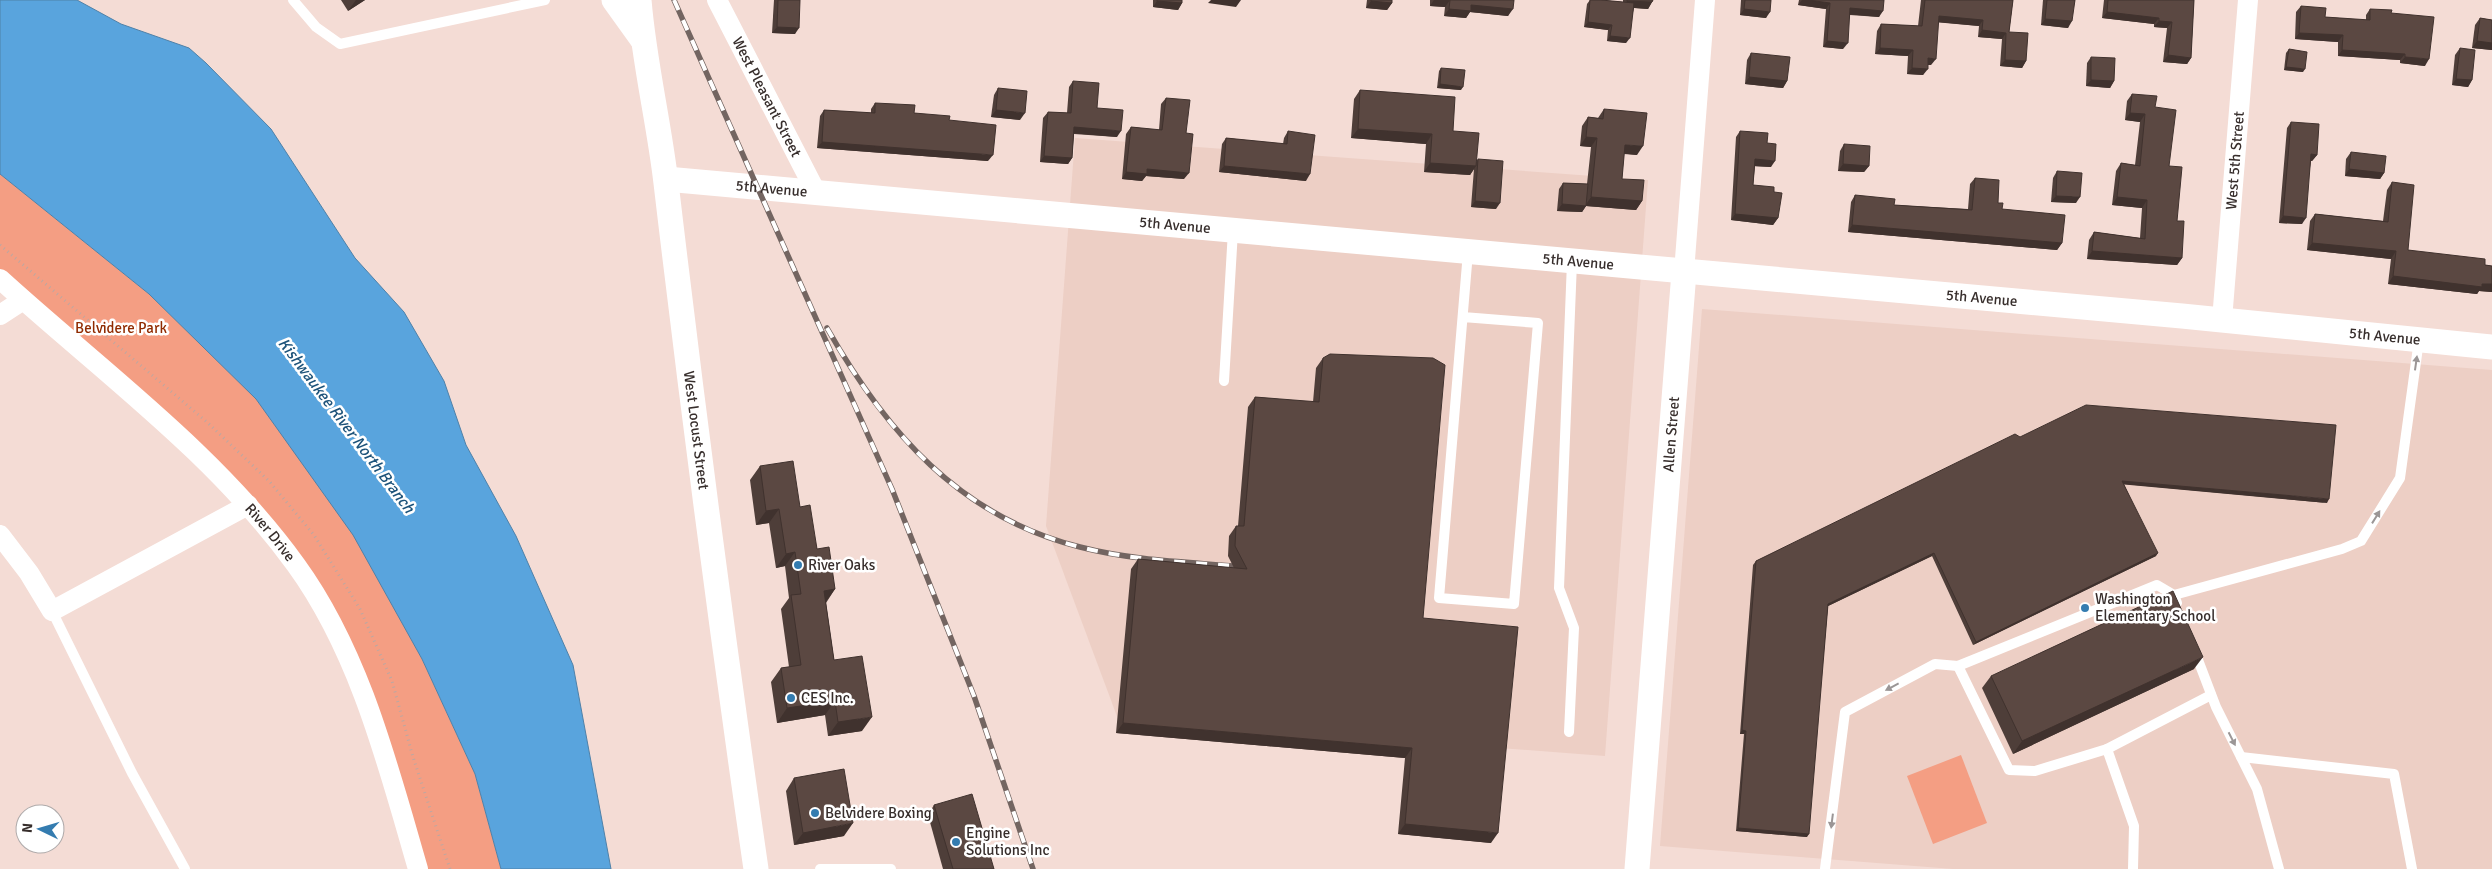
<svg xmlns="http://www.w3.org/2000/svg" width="2492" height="869" font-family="Signika,sans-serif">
<rect width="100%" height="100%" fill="#f4dcd5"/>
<g fill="#edcfc5">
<path d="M1075,138l573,42 -43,576 -487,-37 -72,-193z"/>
<path d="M1702,309l790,61v499h-539l-293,-23z"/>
</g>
<g fill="#f49e83">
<path d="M0,174l149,120 106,103 99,138 68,124 53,115 26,95h-83l-82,-237 -88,-127 -248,-226z"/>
<path d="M1961,755l26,68 -54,21 -26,-68z"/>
</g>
<path fill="#59a4dd" stroke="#4f81a8" d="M0,0h77l44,24 68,24 17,15 65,66 84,129 49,54 40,69 22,64 50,91 57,129 38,204h-110l-26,-95 -53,-115 -69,-124 -97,-136 -107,-105 -149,-120z"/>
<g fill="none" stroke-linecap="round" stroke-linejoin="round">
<path stroke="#bba8a2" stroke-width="3" stroke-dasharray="1 4" stroke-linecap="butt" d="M0,245l208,178 61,58 45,54 46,74 32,72 21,76 37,112"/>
<g stroke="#fff" stroke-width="10">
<path d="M293,0l23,27 24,17 205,-44"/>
<path d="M1463,317l75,6 -24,281 -75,-6 29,-346"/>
<path d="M1224,381l9,-150"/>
<path d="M2174,595l168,-46 19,-8 39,-63 19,-138"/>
<path d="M52,611l80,162 53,96"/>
<path d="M2195,652l21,55 41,82 22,80"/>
<path d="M1958,666l51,104 26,1 72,-22 27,77 -1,43"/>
<path d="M1569,732l5,-104 -15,-40 13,-326"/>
<path d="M2107,749l104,-54"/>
<path d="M2241,757l153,17 18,95"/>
<path d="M820,869h71"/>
<path d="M1825,869l20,-157 90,-48 23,2 199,-81 17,10 3,8"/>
</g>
<g stroke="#fff" stroke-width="20">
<path id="s1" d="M717,0l99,192"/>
<path d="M1684,272l21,-272"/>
<path id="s2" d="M0,279c101,92 215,174 296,286 64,88 92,201 122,304"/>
<path d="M0,315l23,-15"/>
<path id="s3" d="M2222,320l26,-320"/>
<path d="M0,535l29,38 23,38 196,-106"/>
</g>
<g stroke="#fff" stroke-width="25">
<path d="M614,0l28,39"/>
<path id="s4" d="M639,0c5,62 20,122 27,183 27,229 57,458 90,686"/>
<path id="s5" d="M666,179l1516,137 310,31"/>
<path id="s6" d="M1637,869l47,-597"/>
</g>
<g stroke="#736561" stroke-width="5.5">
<g id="rail">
<path d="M674,0l218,489 82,207 59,173"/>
<path d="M827,328c59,104 133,189 253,219 54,14 111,15 166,20"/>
</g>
</g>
<use href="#rail" stroke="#fff" stroke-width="4" stroke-dasharray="11" stroke-linecap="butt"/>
</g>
<g fill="#4e3e39">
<path d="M341,0h24l-17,11z"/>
<path d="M774,0h26l-5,34 -23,-1z"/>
<path d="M1153,0h29v3l-4,7 -25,-3z"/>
<path d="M1367,0h25v3l-5,7 -21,-2z"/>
<path d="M1430,0h84l-6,16 -38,-4 -4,6 -22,-2 1,-9 -15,-1z"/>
<path d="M1590,0h11l22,2v-2h30l-1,2 -4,7 -14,-1 -8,35 -19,-2 1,-11 -24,-3 3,-23z"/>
<path d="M1741,0h30l-5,18 -26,-3z"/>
<path d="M1799,0h85l-5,17 -29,-2 -7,34 -20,-2 3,-38 -28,-4z"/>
<path d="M1921,0h92l-4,32 17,29 -4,7 -22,-2 2,-27 -24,-2 1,-11 -41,-4 -7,43h-3l-5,10 -16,-1 1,-18 -33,-2 2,-23 4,-7 37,2z"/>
<path d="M2043,0h32l-7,28 -27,-3z"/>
<path d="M2104,0h90l-3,58 -4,6 -24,-2 4,-34 -13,-1v-3l-52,-6z"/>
<path d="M2301,6l24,11 41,3v-5l4,-6 21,4 34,53 -25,-3v-3l-62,-4v-14l-43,-3 1,-27z"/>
<path d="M2480,18l12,2v30l-20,-2 3,-23z"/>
<path d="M2460,48l12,32 -4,7 -16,-2 3,-30z"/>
<path d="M2289,49l14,23 -19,-2 2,-17z"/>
<path d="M1751,53l36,28 -4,7 -38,-4 2,-24z"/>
<path d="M2091,57l23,24 -4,7 -24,-2 1,-23z"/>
<path d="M1441,68l20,22 -24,-2 2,-17z"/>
<path d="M1073,81l24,27 20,29 -43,-3 -2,24 -4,6 -28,-2 3,-44 5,-6 19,1 2,-26z"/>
<path d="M998,88l22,32 -29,-3 3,-22z"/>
<path d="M1360,90l93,41 23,31 2,-3 18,50 -25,-2 3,-38 -4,6 -46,-3 2,-28 -75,-6 3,-39z"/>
<path d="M2132,94l23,13 14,59 8,55 5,37 -5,7 -90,-6 2,-19 5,-8 46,6 2,-30 -30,-3 4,-34 5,-8 14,2 5,-43 -15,-2 2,-19z"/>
<path d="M1166,98l20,35 -2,46 -38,-3 -4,5 -20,-2 4,-45 5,-7 28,3 2,-26z"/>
<path d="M875,103l39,10 35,7 39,41 -171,-13 3,-32 4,-6 47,3v-4z"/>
<path d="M1604,109l33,46 -13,-1 -2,25 20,22 -6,9 -50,-4 -4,6 -25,-1 2,-22 4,-6 24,1 4,-37 -11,-1 2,-20 6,-9 10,1z"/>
<path d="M2291,122l26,33 -5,6h-1l-9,63 -23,-1 8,-95z"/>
<path d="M1288,131l18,50 -87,-9 3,-28 4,-6 57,6 1,-6z"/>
<path d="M1740,131l27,12 4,24 -16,-1 -2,19 21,7 4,26 -5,7 -42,-5 5,-83z"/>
<path d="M1844,144l25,22 -5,6 -26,-1 2,-20z"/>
<path d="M2351,152l33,21 -4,6 -35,-3 1,-17z"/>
<path d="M2057,171l19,32 -25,-1 2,-24z"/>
<path d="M1975,178l27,31 60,34 -5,7 -209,-18 3,-30 4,-7 39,10 74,4 2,-25z"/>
<path d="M2392,182l16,68 77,15 7,1v26l-13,-1 -2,3 -89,-10 3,-25 -84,-9 3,-29 5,-7 68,7 4,-31z"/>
<path d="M1323,358l100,260 68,225 -93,-9 7,-76 -289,-25 15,-164 7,-10 96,9 -6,-12 1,-20 7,-10h2l10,-119 7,-10 58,5 3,-34z"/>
<path d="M2020,437l307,66 -203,-19 32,72 -183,89 -41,-89 -104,50 -21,231 -71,-6 8,-97h-4l13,-169 3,-4z"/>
<path d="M760,466l40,41 17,42 18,40 -9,14 8,57 28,71 -34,5 -3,-21 -48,8 -6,-41 10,-14 8,-1 -8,-58 8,-11 -4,-32 -9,2 -7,-45 -13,2 -6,-45z"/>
<path d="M2194,669l-181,85 -31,-66 9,-12z"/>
<path d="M794,778l50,58 -50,9 -8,-54z"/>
<path d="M934,805l60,64h-51l-15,-54z"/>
</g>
<g fill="#40322e">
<path d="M356,0h9l-17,11z"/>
<path d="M1211,0h30l-5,7 -28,-4z"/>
<path d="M1434,0h16l-5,7 -15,-1z"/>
<path d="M1802,0h6l22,3 -4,6 -28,-4z"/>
<path d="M1157,1l25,2 -4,7 -25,-3z"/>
<path d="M1371,1l21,2 -5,7 -21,-2z"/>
<path d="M1627,1l25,1 -4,7 -25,-2z"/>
<path d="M1471,5l42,4 -5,7 -38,-4 -4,6 -22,-2 5,-7z"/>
<path d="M1850,8l33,3 -4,6 -33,-3z"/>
<path d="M1744,9l26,3 -4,6 -26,-3z"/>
<path d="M2107,12l52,6 -5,6 -52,-6z"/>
<path d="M1939,16l44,4 -4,6 -45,-4z"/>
<path d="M2045,19l27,2 -4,7 -27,-3z"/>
<path d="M2159,21l13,1 -5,6 -13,-1z"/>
<path d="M1588,22l24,3 -4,5 -24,-3z"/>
<path d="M777,27l22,1 -4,6 -23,-1z"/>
<path d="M1982,30l24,3 -4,6 -24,-2z"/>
<path d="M2299,33l44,2 -5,7 -43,-3z"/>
<path d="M1610,36l20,2 -4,5 -19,-2z"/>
<path d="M1827,41l21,2 -5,6 -20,-2z"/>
<path d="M2477,41l15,2v7l-20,-2z"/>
<path d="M1880,48l33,2 -5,6 -33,-2z"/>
<path d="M2342,50l63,4 -5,6 -62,-4z"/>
<path d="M2168,55l23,3 -4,6 -24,-2z"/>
<path d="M2405,57l24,2 -4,7 -25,-3z"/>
<path d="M1928,58l8,1 -5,6h-7z"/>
<path d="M2005,60l21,1 -4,7 -22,-2z"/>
<path d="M2286,67l19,2 -2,3 -19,-2z"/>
<path d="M1912,68l16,1 -5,6 -16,-1z"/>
<path d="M1749,77l38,4 -4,7 -38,-4z"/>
<path d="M2456,79l16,1 -4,7 -16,-2z"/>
<path d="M2091,80l23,1 -4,7 -24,-2z"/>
<path d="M1440,84l23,3 -2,3 -24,-2z"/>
<path d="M996,110l29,3 -5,7 -29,-3z"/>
<path d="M2130,113l15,1 -5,8 -15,-2z"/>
<path d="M1074,127l47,4 -4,6 -47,-4z"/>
<path d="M1358,129l74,5 -6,10 -75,-6z"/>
<path d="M1586,137l11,1 -6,9 -11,-1z"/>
<path d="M822,142l171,13 -5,6 -171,-13z"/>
<path d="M1625,145l18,1 -6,9 -18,-2z"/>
<path d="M2311,154l6,1 -5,6h-5z"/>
<path d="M1044,156l28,2 -4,6 -28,-2z"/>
<path d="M1755,159l20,2 -4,6 -20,-1z"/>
<path d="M1430,163l46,3 -6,9 -46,-3z"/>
<path d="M1843,164l26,2 -5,6 -26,-1z"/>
<path d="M1224,166l86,8 -4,7 -87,-9z"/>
<path d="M1147,169l42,4 -5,6 -38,-3 -4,5 -20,-2 4,-7z"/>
<path d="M2349,169l35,4 -4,6 -35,-3z"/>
<path d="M2056,196l24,1 -4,6 -25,-1z"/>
<path d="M1591,197l51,4 -6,9 -50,-4 -4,6 -25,-1 5,-7 23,2z"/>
<path d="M2117,197l30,3 -5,8 -30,-3z"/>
<path d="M1475,201l25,2 -4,6 -25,-2z"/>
<path d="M1735,214l43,4 -5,7 -42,-5z"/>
<path d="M2283,216l23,2 -4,6 -23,-1z"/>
<path d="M1852,225l210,18 -5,7 -209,-18z"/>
<path d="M2312,243l84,8 -5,8 -84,-9z"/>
<path d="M2092,251l90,7 -5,7 -90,-6z"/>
<path d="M2393,276l99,8v8l-13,-1 -2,3 -89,-10z"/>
<path d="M2122,481l207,18 -2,4 -208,-19z"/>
<path d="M779,509l-10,14 -13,2 10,-14z"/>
<path d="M795,552l-10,14 -9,2 10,-14z"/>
<path d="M1934,553l-2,3 -106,51 2,-3z"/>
<path d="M2158,553l-2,3 -183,89 3,-3z"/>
<path d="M835,589l-10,14 -1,-12z"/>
<path d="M2203,657l-9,12 -181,85 9,-13z"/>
<path d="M835,701l-10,14 -48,8 10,-15z"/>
<path d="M872,717l-10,14 -34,5 10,-14z"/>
<path d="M1123,723l289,25 -7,10 -289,-25z"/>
<path d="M1742,730l4,1 -2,3h-4z"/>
<path d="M853,823l-9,13 -50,9 9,-12z"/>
<path d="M1405,824l93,9 -7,10 -93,-9z"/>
<path d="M1738,828l71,6 -2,3 -71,-6z"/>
</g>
<g fill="#5b4842" stroke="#40322e">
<path d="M778,0h22l-1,28 -22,-1z"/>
<path d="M1157,0h25v3l-25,-2z"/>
<path d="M1371,0h21v3l-21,-2z"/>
<path d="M1450,0h64l-1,9 -42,-4v6l-22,-2z"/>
<path d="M1590,0h11l33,3 -4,35 -20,-2 2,-11 -24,-3z"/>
<path d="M1627,0h26l-1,2 -25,-1z"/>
<path d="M1745,0h26l-1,12 -26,-3z"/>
<path d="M1808,0h76l-1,11 -33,-3 -2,35 -21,-2 3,-38z"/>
<path d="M1925,0h88l-4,32 19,1 -2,28 -21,-1 1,-27 -24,-3 1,-10 -44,-4 -3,43 -8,-1v11l-16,-1 1,-18 -33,-2 1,-24 41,2z"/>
<path d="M2047,0h28l-3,21 -27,-2z"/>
<path d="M2108,0h86l-3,58 -23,-3 4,-33 -13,-1v-3l-52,-6z"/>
<path d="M2301,6l25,2 -1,9 45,3v-11l22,1 -1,3 43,4 -5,42 -24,-2v-3l-63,-4 1,-15 -44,-2z"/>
<path d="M2480,18l12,2v23l-15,-2z"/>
<path d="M2460,48l15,2 -3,30 -16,-1z"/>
<path d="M2289,49l18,3 -2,17 -19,-2z"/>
<path d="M1751,53l39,4 -3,24 -38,-4z"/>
<path d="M2091,57l24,1 -1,23 -23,-1z"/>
<path d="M1441,68l24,2 -2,17 -23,-3z"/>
<path d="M1073,81l26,2 -2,25 26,2 -2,21 -47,-4 -2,31 -28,-2 4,-44 23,1z"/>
<path d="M998,88l29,3 -2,22 -29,-3z"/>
<path d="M1360,90l95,7 -2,34 26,2 -3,33 -46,-3 2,-29 -74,-5z"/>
<path d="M2132,94l25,2 -2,11 21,3 -7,56 13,1 -5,54h7l-2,37 -90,-7 2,-19 51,7 2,-39 -30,-3 4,-34 19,3 5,-52 -15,-1z"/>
<path d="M1166,98l24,2 -4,33 7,1 -4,39 -42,-4v5l-21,-2 5,-45 31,3z"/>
<path d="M875,103l40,2 -1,8 36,3 -1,4 47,5 -3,30 -171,-13 2,-32 51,3z"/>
<path d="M1604,109l43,4 -4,33 -18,-1 -3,34 22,1 -2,21 -51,-4 6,-59 -11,-1 2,-20 15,2z"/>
<path d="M2291,122l28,2 -2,31 -6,-1 -5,64 -23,-2z"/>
<path d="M1288,131l27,4 -5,39 -86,-8 2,-28 61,6z"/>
<path d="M1740,131l28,2 -1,10 9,1 -1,17 -20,-2 -2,26 21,2v5l8,1 -4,25 -43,-4z"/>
<path d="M1844,144l26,2 -1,20 -26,-2z"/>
<path d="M2351,152l35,4 -2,17 -35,-4z"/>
<path d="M1478,159l25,2 -3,42 -25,-2z"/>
<path d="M2057,171l25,2 -2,24 -24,-1z"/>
<path d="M1975,178l24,2 -1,23h5l-1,6 63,6 -3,28 -210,-18 3,-30 40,4 -1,6 78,5z"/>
<path d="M2392,182l22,3 -6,65 77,9v6l7,1v18h-10v3l-89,-11 3,-25 -84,-8 3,-29 73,8z"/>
<path d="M1563,183l25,1 -2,22 -24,-2z"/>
<path d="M1330,354l103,4 12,7 -22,253 95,9 -20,206 -93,-9 7,-76 -289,-25 15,-164 109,10 -12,-23 1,-20h8l11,-129 64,5 4,-44z"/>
<path d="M2086,405l250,20 -7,74 -207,-18 36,72 -182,89 -42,-89 -106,51 -19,230 -71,-6 8,-97 -4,-1 14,-169 259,-127 5,3z"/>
<path d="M793,461l7,46 10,-2 7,44 12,-2 6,42 -11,2 10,69 28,-4 10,61 -34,5 -3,-21 -48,7 -6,-40 20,-3 -10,-70 10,-1 -6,-42 -9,2 -7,-45 -13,2 -6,-45z"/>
<path d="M2173,591l30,66 -181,84 -31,-65z"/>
<path d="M844,769l9,54 -50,10 -9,-55z"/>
<path d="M972,794l22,75h-41l-19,-64z"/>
</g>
<defs><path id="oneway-solid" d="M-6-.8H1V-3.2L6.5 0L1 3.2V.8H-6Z" transform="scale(1.25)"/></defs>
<g fill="#9b9696">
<use href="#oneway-solid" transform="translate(2416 363) rotate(-82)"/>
<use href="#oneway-solid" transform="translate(2376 517) rotate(-58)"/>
<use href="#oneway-solid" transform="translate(1892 687) rotate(152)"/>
<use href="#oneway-solid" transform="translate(2232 739) rotate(63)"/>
<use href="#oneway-solid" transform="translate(1832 821) rotate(97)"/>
</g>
<g fill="#347cb0" stroke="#fff" stroke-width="2">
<circle cx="798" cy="565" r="5"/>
<circle cx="2085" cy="608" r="5"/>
<circle cx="791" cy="698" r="5"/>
<circle cx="815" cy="813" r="5"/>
<circle cx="956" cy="842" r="5"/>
</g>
<g text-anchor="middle" stroke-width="5" stroke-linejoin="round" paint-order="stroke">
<g font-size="15" fill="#372e2c" stroke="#fff">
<text dy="5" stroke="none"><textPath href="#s1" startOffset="109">West Pleasant Street</textPath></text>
<text dy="5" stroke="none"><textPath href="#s3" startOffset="160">West 5th Street</textPath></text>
<text dy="5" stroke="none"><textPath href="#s5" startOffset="106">5th Avenue</textPath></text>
<text dy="5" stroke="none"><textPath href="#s5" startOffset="511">5th Avenue</textPath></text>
<text dy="5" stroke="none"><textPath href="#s5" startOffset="916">5th Avenue</textPath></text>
<text dy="5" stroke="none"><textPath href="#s5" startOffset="1321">5th Avenue</textPath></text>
<text dy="5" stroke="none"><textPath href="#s5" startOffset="1726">5th Avenue</textPath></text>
<text dy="5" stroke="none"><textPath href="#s4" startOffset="434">West Locust Street</textPath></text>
<text dy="5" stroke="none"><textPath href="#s6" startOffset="436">Allen Street</textPath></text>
<text dy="5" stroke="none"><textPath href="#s2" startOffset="371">River Drive</textPath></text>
</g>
<g font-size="15" fill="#902b01" stroke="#fff">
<text x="121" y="333">Belvidere Park</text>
</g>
<g font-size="15" fill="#372e2c" stroke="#fff" text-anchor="start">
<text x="808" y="570">River Oaks</text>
<text x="2095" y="604">Washington<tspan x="2095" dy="17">Elementary School</tspan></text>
<text x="801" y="703">CES Inc.</text>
<text x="825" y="818">Belvidere Boxing</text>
<text x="966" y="838">Engine<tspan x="966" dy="17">Solutions Inc</tspan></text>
</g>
<g font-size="16" font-style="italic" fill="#1d537a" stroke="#fff">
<text transform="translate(347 425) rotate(53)" y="6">Kishwaukee River North Branch</text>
</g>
</g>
<g transform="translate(40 829) rotate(275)"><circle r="24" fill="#ffffff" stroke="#afabab"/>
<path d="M0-4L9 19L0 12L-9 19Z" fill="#347cb0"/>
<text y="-8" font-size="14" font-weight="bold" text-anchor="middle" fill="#372e2c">N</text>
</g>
</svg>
